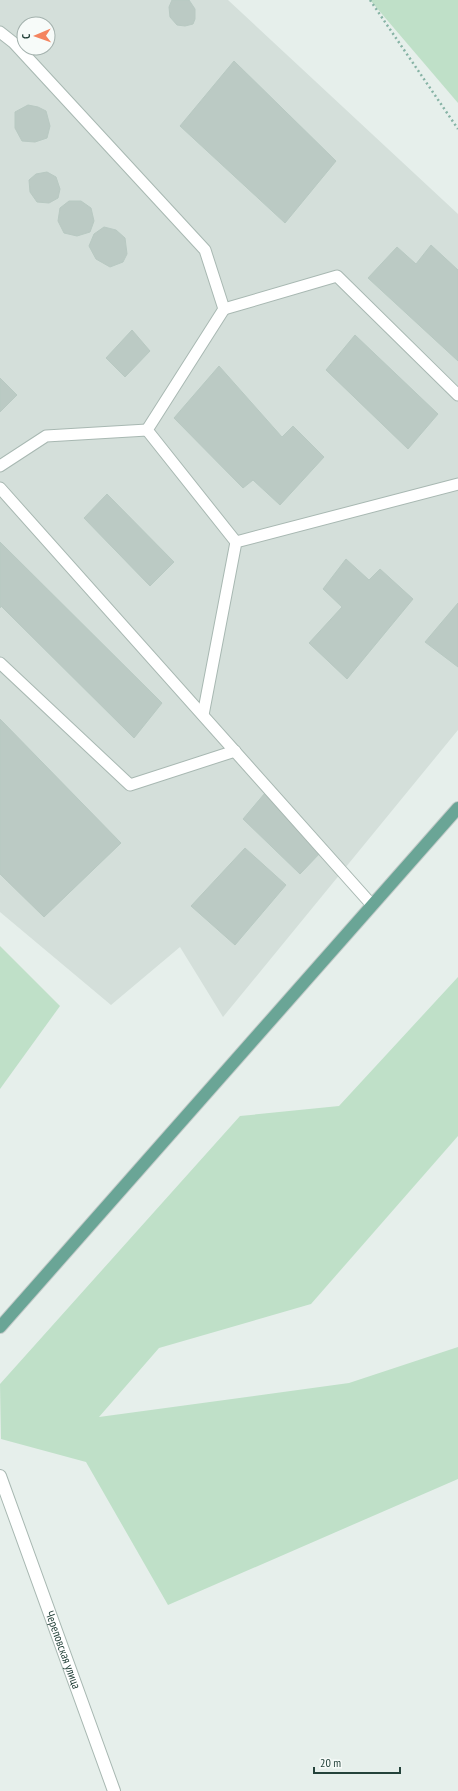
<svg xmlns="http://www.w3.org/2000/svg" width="458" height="1791" font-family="'PT Sans Narrow',sans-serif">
<rect width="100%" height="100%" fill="#e6efeb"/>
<path fill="#d4dfda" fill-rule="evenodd" d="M0,0h228l230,214v516l-235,287 -43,-70 -69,58 -111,-93zM24,24h24v24h-24z"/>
<g fill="#bfe0c8">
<path d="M370,0h88v103z"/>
<path d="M0,946l60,60 -60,83z"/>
<path d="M458,977v159l-147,168 -152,44 -60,69 250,-34 109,-36v132l-290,126 -82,-143 -85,-23 -1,-55 240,-268 99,-10z"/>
</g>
<g fill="#bbcac4" stroke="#b8c9c2">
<path d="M172,0h17l6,9v10l-2,5 -8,2 -8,-1 -7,-8 -1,-10z"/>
<path d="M234,61l102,100 -51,62 -105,-97z"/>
<path d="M28,105l10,2 8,4 4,15 -3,12 -12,4 -13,-1 -7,-13v-16z"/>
<path d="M47,172l9,5 4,12 -2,9 -9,5 -12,-1 -7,-10 -1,-12 7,-6z"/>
<path d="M69,201h12l10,7 3,13 -4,11 -13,4 -13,-3 -6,-12 2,-13z"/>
<path d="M104,227l12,3 9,8 2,16 -4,8 -13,5 -14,-8 -7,-13 5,-12z"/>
<path d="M431,245l27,25v91l-90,-83 29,-31 19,17z"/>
<path d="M132,330l18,21 -25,26 -19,-19z"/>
<path d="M355,335l83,79 -30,35 -82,-79z"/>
<path d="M219,366l63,71 11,-11 31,31 -44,48 -27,-25 -10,8 -69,-70z"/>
<path d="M0,378l17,17 -17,17z"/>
<path d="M107,494l67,68 -24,24 -66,-68z"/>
<path d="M0,542l162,161 -28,35 -133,-132 -1,2z"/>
<path d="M346,559l23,21 11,-11 33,30 -66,80 -38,-36 33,-36 -19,-18z"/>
<path d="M458,603v64l-33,-25z"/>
<path d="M0,719l121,124 -77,74 -44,-43z"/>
<path d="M265,793l56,59 -21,22 -57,-55z"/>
<path d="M245,848l41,37 -51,60 -44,-39z"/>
</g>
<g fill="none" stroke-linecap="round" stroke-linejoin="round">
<g stroke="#a8b8b2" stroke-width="13">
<g id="service">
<path d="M0,32l14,11 191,207 19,59 -77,121 89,112"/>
<path d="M224,309l113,-33 121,119"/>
<path d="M0,466l46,-30 101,-6"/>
<path d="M0,488l372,417"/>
<path d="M0,663l130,122 105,-34"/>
<path d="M203,715l33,-173 222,-58"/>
</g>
</g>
<g stroke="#a8b8b2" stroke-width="14">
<g id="minor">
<path id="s1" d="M0,1476l114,315"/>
</g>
</g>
<g stroke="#c2cac8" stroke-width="14">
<path id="primary" d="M0,1327l458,-519"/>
</g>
<path stroke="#86b3a5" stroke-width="2.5" stroke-dasharray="2 3" stroke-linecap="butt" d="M370,0l88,129"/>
<use href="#service" stroke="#fff" stroke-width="11"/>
<use href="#minor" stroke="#fff" stroke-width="12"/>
<use href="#primary" stroke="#6aa596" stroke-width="12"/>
</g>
<g text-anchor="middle" stroke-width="4" stroke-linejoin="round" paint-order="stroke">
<g font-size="12" fill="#24423a" stroke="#f7fbf9">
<text dy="4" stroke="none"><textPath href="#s1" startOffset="185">Череповская улица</textPath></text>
</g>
</g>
<g transform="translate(36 36) rotate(268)"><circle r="19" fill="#f7fbf9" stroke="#a3b1ad"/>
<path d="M0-3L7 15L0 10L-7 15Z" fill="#f4845f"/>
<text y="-6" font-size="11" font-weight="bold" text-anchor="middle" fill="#24423a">С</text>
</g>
<path d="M314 1767v6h86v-6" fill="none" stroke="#24423a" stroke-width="2"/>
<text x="320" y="1767" font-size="12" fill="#24423a" stroke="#f7fbf9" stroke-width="3" paint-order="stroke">20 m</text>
</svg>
